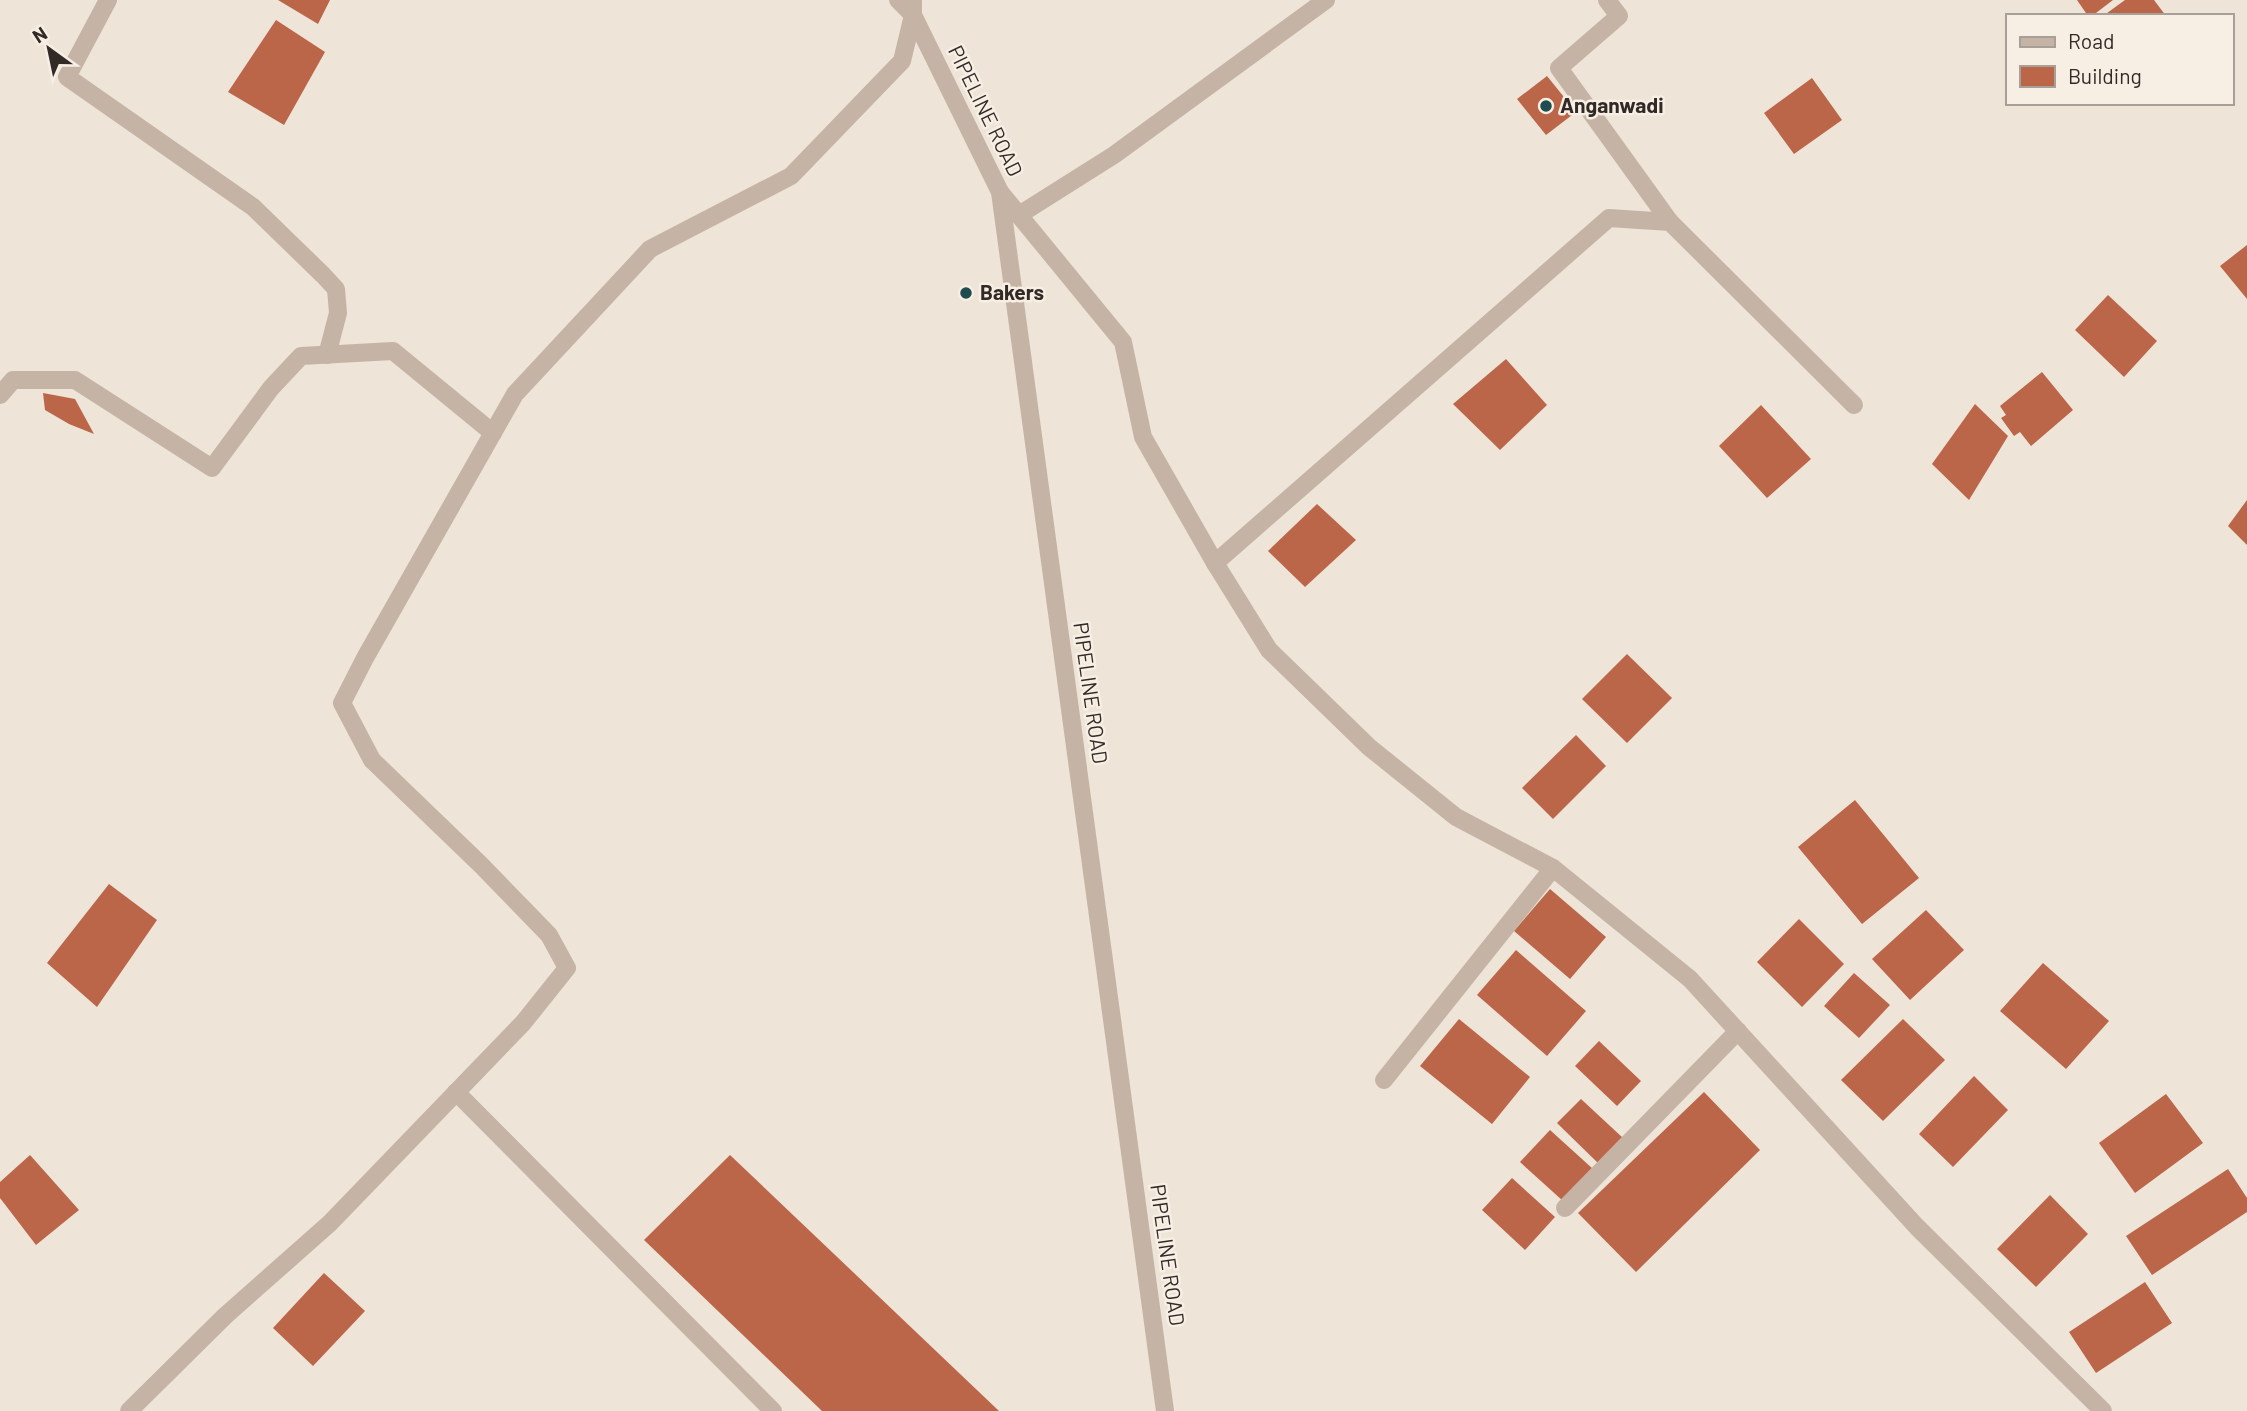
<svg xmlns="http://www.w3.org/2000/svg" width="2247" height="1411" font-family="Barlow,sans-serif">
<rect width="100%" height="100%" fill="#eee4d8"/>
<g fill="#bb6549">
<path d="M278,0h52l-12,24z"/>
<path d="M2077,0h36l-21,16h-4z"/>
<path d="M2125,0h29l12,16h-63z"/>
<path d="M276,20l49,32 -41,73 -56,-33z"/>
<path d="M1547,76l29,36 -30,23 -29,-36z"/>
<path d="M1812,78l30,42 -48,34 -30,-41z"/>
<path d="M2247,245v54l-27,-33z"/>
<path d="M2108,295l49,46 -33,36 -49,-47z"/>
<path d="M1506,359l41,46 -47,45 -47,-46z"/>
<path d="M2042,372l31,38 -42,36 -11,-14 -6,4 -13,-18 5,-3 -6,-9z"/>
<path d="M43,393l32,6 19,35 -25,-10 -24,-14z"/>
<path d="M1975,404l33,32 -39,64 -37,-36z"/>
<path d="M1761,405l50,54 -44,39 -48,-52z"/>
<path d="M2247,500v45l-19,-19z"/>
<path d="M1317,504l39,36 -51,47 -37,-36z"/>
<path d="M1627,654l45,44 -45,45 -45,-44z"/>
<path d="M1576,735l30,31 -53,53 -31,-31z"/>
<path d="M1855,800l64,78 -57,46 -64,-77z"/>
<path d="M109,884l48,36 -60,87 -50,-44z"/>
<path d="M1550,889l56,48 -36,42 -56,-48z"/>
<path d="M1926,910l38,40 -54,50 -38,-41z"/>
<path d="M1799,919l45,45 -42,43 -45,-45z"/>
<path d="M1516,950l70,61 -39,45 -70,-61z"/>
<path d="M2043,963l66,58 -43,48 -66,-58z"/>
<path d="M1854,973l36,32 -31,33 -35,-32z"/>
<path d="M1459,1019l71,58 -38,47 -72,-58z"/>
<path d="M1903,1019l42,41 -62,61 -42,-41z"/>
<path d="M1599,1041l42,40 -24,25 -42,-40z"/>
<path d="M1974,1076l34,34 -55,57 -34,-33z"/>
<path d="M1704,1092l56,58 -124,122 -58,-59z"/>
<path d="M2166,1094l37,49 -68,50 -36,-50z"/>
<path d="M1581,1099l42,39 -24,26 -42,-41z"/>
<path d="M1550,1130l43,39 -30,32 -43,-39z"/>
<path d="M30,1155l49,55 -43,35 -36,-47v-16z"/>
<path d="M730,1155l269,256h-177l-178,-171z"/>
<path d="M2228,1169l19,29v14l-95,63 -26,-39z"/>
<path d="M1512,1178l43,39 -30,33 -43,-40z"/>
<path d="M2050,1195l38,39 -52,53 -39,-38z"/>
<path d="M324,1273l41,38 -52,55 -40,-38z"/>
<path d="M2145,1282l27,41 -76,50 -27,-41z"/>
</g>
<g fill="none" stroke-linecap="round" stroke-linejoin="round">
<g stroke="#c5b4a5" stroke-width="18">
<path d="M108,0l-41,77 186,130 70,68 13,14 2,24 -11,42"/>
<path d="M1607,0l12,16 -60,52 111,154"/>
<path d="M1019,215l95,-60 212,-155"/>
<path d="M0,395l13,-15h62l137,88 59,-80 30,-32 92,-5 100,82"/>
<path d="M1215,563l394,-345 61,4 184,183"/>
<path d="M1384,1080l169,-212"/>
<path d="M456,1092l317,319"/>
<path d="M1565,1208l173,-177"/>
<path d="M129,1411l96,-95 105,-93 193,-200 44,-55 -18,-33 -68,-70 -109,-105 -30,-57 23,-45 150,-264 135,-145 141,-73 111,-115 11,-46 -15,-15"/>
</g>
<g stroke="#c5b4a5" stroke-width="18">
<path d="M913,0v15l87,177 165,1219"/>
<path d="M1000,192l123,150 20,95 72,126 54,87 100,97 87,70 97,51 137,111 227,248 186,184"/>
</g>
</g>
<g fill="#1f4c4f" stroke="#f7eee4" stroke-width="2.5">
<circle cx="1546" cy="106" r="7"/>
<circle cx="966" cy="293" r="7"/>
</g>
<g text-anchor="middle" stroke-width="5" stroke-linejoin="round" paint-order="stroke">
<g font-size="21" font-weight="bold" fill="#322a26" stroke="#f7eee4" text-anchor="start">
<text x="1560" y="113">Anganwadi</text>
<text x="980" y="300">Bakers</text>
</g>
<g font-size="21" fill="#322a26" stroke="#f7eee4">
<text transform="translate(985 111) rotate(64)" y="7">PIPELINE ROAD</text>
<text transform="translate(1090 693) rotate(82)" y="7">PIPELINE ROAD</text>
<text transform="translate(1167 1255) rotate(82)" y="7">PIPELINE ROAD</text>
</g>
</g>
<rect x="2006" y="14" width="228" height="91" fill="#f7eee4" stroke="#a8a098" stroke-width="2"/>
<rect x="2020" y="37" width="35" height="10" fill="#c5b4a5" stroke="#a8a098" stroke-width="2"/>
<text x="2068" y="49" font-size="21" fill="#322a26">Road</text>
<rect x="2020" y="66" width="35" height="21" fill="#bb6549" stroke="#a8a098" stroke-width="2"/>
<text x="2068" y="84" font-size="21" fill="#322a26">Building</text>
<g transform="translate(49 49) rotate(327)" stroke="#f7eee4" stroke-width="5" paint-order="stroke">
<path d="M0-5L12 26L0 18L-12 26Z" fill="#322a26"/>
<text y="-10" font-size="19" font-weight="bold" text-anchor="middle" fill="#322a26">N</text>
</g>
</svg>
